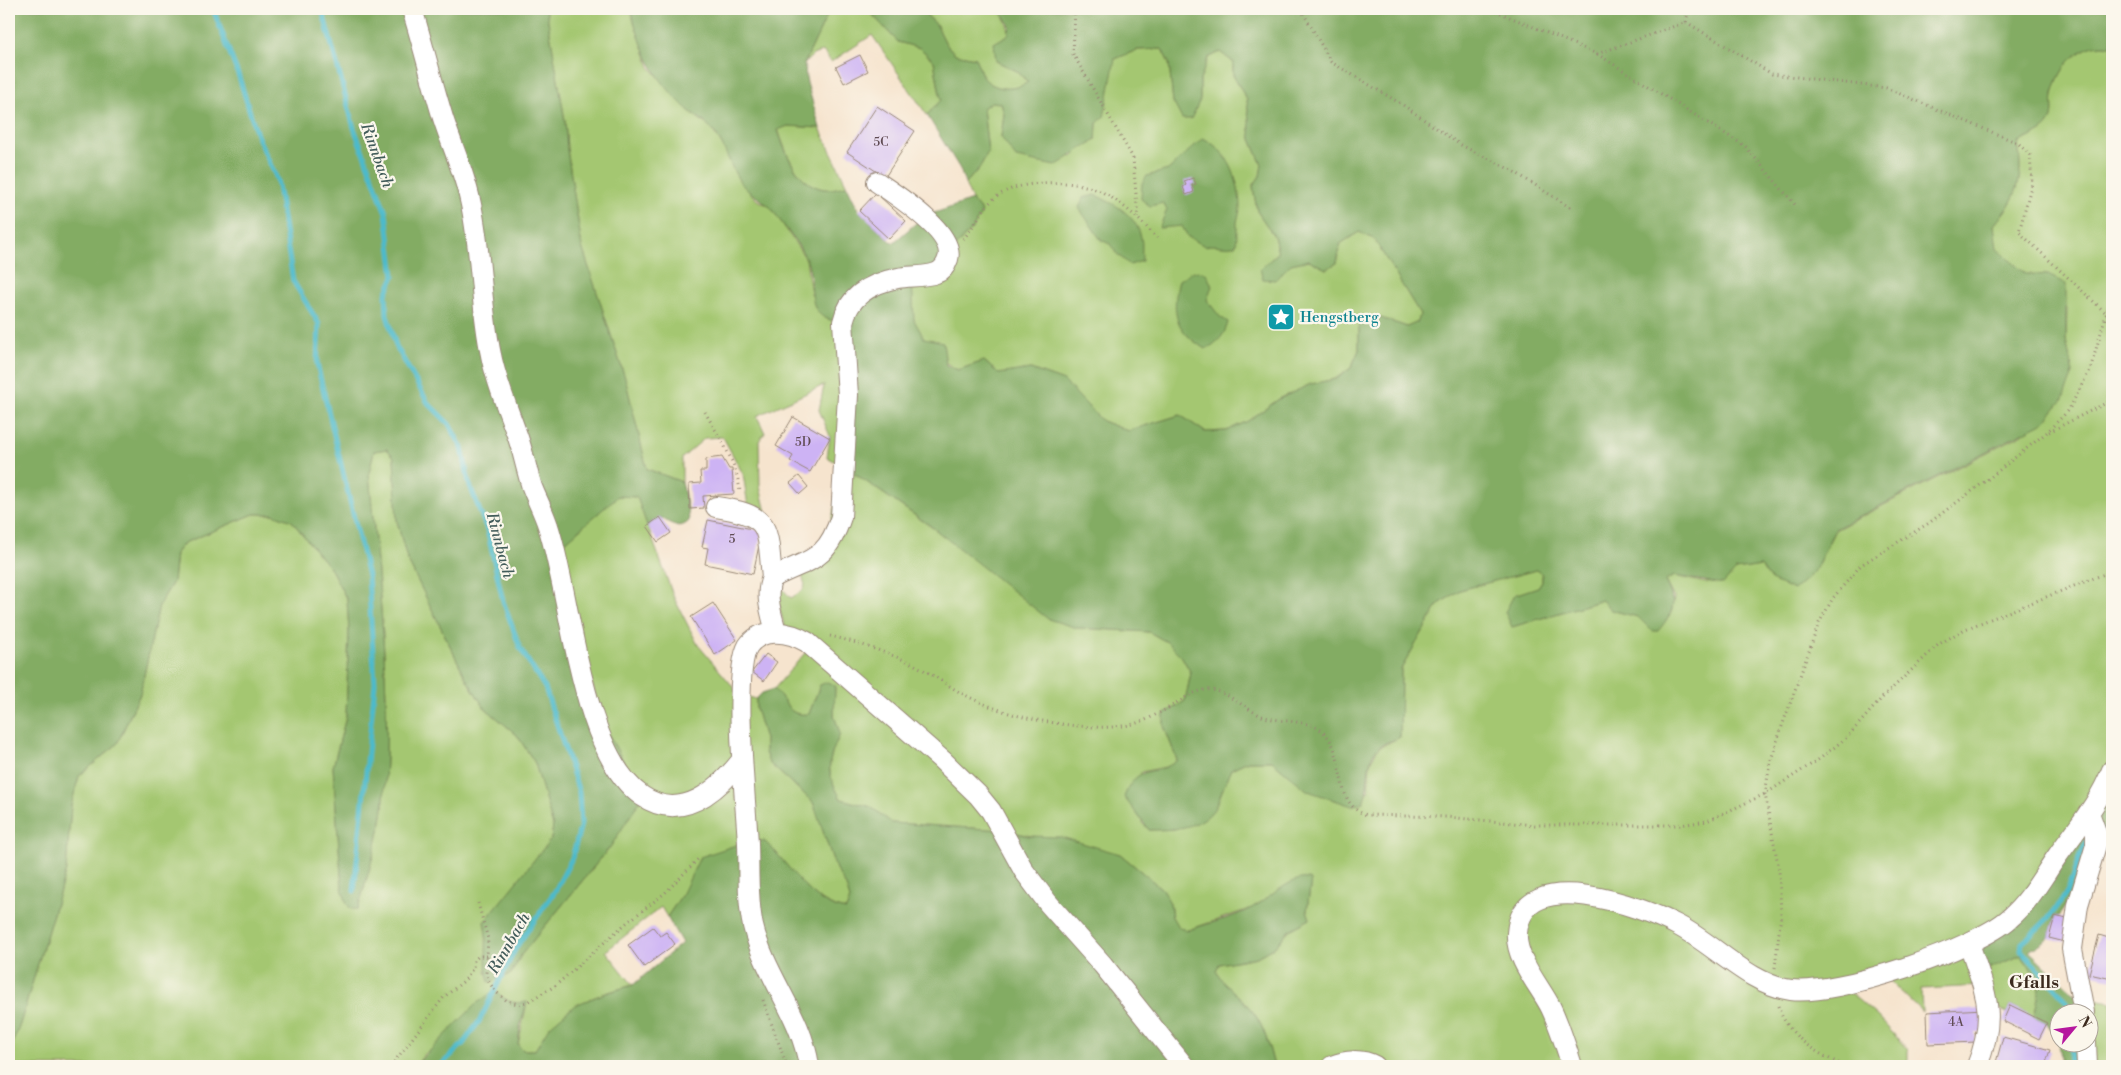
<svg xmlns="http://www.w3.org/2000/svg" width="2121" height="1075" font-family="'Libre Bodoni',serif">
<rect width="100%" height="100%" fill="#fbf7ec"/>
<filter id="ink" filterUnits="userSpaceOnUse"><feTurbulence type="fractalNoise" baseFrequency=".02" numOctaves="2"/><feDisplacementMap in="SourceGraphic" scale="10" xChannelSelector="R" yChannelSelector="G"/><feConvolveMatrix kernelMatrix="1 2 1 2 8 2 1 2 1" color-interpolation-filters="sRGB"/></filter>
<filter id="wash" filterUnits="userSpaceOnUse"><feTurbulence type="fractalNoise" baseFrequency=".0096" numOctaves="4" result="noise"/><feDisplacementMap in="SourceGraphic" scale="20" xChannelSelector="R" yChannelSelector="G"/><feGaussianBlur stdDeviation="1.12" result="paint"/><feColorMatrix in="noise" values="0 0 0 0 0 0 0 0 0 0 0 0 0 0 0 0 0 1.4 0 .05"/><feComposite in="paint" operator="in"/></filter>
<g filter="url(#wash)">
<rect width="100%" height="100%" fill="#f6e4ce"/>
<g fill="#a4c771" stroke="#707848">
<path d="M546,9h84l20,58 38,43 23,18 12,18 18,36 16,18 14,7 35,52 5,35 32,28 2,145 232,161 72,4 18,10 15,15 9,16 -6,28 -21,14v11l13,34 -7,6 -29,6 1,51 7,7 26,-1 48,-44 8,-16 17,-8h24l37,30 59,1 2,-29 8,-15 22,-11 1,-68 38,-65 21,-14 76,-20 6,4v7l-4,6 -24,8 -2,32 90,-27 9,10 27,7 14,14 19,-17 3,-16 -9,-17 9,-5 32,7 30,-13 25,-4 10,14 43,-8 21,-42 188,-96 50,-60 -7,-34 1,-31 -19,-34 -22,-1 -30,-25 -2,-24c25,-30 29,-43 24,-82 9,-5 25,-11 30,-18 8,-10 3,-20 5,-30 5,-28 30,-56 59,-49v724l-134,203 43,-18 20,28 -7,34 -24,-12 -3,8 -20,-11 -5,-16 -61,3 1,23 -39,-38 -40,13 35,30 30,33v16h-634c-5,-19 -9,-38 -21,-54 -11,-15 -28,-25 -37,-41l3,-7 38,-7 19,-11 12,-15 22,-12 -3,-8 3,-24 -29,2 -29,19 -64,22 -10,-2 -6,-11 -2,-14 -8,-14 -42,-35 -118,-24 -111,-7 -20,-16 -30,-8c-16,-29 -14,-36 -1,-65l-6,-19 1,-30h-15l-11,29c-23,3 -20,-12 -35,-25l37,-43 -25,-13 -14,-55 19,20 11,-7 3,-6 -6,-19 24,-14 22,-85 -18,-10 3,-21 -11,-26 5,-25 -67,31 8,17 -6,8 1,46 7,29 -4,9 -15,-19 -5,-32 -20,-37 -18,1 -23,20v24l-35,-13 -22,-91 -43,-131 -15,-98 -2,-28z"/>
<path d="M830,9h37l31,33 22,6 14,13 7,39 -14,15 -55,-80 -41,27 -8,-11 -10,4 -9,9z"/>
<path d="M920,9h79c16,26 10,26 -3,52l21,10 11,12c-13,8 -34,8 -45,-6 -3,-5 -5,-13 -8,-19l-20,-4 -9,-10 -10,-20z"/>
<path d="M1162,49l7,14 4,39 27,-2v-20l8,-22 12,-6 13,10v13l14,25 4,39 11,26 -2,11 -7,10 4,25 17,25 4,17 -8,7 5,20 16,-16 18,-4 17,9 11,-6 3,-19 19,-12 15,7 46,75 -2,8 -11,5 -32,-11 -16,9v25l-8,18 -16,11 -24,5 -32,15 -31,22 -22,10 -21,1 -25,-17 -52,16 -26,-10 -39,-40 -32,-12 -32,5 -15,-13 -26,9c-18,-8 -38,-31 -44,-50 -4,-13 -2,-30 -2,-44l38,-24 32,-40 -10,-12 -7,-16 15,-17 8,-15 -5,-44 8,-6 10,1 3,11 -3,23 71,20 12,-12 12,-5 1,-17 18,-64 22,-9z"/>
<path d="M788,126l32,2 27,58c-7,1 -16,4 -23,3 -27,-4 -39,-38 -46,-60z"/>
<path d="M387,449l7,8 3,64 10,38 60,121 17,27 33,28 18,28 18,63 -2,13 -6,10 -61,73 4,17 -2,34 25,1 10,-19 90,-109 4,-81 -60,-215 63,-54 19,1 37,101 24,47 38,45 6,5 14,4v9l9,31v13l4,11 44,39 23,67 10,17 4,13 -4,11c-32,-6 -52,-35 -71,-59l-92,42 -16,24 -6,-10 -55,44 27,34c-47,13 -71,21 -98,65h-12l-5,-5 9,-43 -9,2 -11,-3 -82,53 -10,12h-406v-14l11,-28 46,-154 5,-65 8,-29 38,-32 23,-50 19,-89 14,-23 3,-29 8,-10 70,-29h19l19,7 40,50 15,29 2,31 -3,86 -13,50 9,121 16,21c9,-33 24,-78 26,-111 8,-109 -6,-217 -15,-325l5,-22z"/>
<path d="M2081,997l31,5v64h-25l1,-54z"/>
</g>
<g fill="#83ac63" stroke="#5f6b40">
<path d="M9,9h537l19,112 2,28 15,98 43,131 22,91 35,13 6,27 1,12c-10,10 -19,2 -29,-4l-13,9 -10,-29 -19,-1 -63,55 33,147 55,98 -32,50 -90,109 -10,19 -22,8c-6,-19 0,-40 -5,-60l67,-83 2,-13 -18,-63 -18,-28 -33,-28 -17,-27 -60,-121 -10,-38 -3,-64 -7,-8 -13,2 -5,22c9,108 23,216 15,325 -2,33 -17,78 -26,111h-7l-4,-5 -5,-16 -9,-121 13,-50 3,-86 -2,-31 -15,-29 -40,-50 -19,-7h-19l-70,29 -8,10 -3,29 -14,23 -19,89 -23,50 -38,32 -8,29 -5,65 -46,154 -11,28z"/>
<path d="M630,9h200l-26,55 3,19 13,45 -32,-2 -10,4c7,22 19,55 46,59 7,1 16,-2 23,-3l12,25 34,32 30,-26 49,-17 10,12 -9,16 -23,24 -3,10 -35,15 2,43 10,18 19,4 3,23 12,5 26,-9 15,13 31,-5 34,12 38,40 26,10 52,-16 25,17 21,-1 22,-10 31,-22 32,-15 25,-5 15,-11 8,-18v-25l16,-9 32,11 11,-5 2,-8 -46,-75 -15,-7 -19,12 -3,19 -11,6 -17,-9 -18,4 -16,16 -12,-1 -3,-10 18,-16 -4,-17 -17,-25 -4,-25 7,-10 2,-11 -11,-26 -4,-39 -14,-25v-13l-13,-10 -12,6 -8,22v20l-9,19h-9l-9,-17 -4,-39 -7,-14 -25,1 -22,9 -11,58 -7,6 -1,17c-15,7 -26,18 -41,26l-39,-8 -15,-21 3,-23 -3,-11 -10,-1 -8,6 5,44 -8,15 -15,17 -5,-15 -33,-54 14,-15 -7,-39 -14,-13 -22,-6 -31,-33h53l16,15 10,20 9,10 20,4c3,6 5,14 8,19 11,14 32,14 45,5l-11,-11 -21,-10 -2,-18 14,-8 2,-9 -11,-17h1113v37c-29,-7 -54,21 -59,49 -2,10 3,20 -5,30 -5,7 -21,13 -30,18 5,39 1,52 -24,82l3,24 29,25 22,1 18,9v56l7,34 -11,27 -18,21 -209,107 -21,43 -20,18 -23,-10 -10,-14 -25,4 -13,14 -49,-8 -9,5c12,24 10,29 -7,50h-6l-14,-14 -27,-7 -9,-10 -90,27 -7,-15 9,-17 24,-8 4,-6v-7l-6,-4 -76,20 -21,14 -38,65 -1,68c-6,3 -17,6 -22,11 -14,13 -7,38 -15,54l-11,4 -44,-15 -36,-30h-24l-17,8c-6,12 -10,28 -17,40 -14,20 -43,21 -65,21l-25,-33c15,-38 32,-18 53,-37l-13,-34v-12l21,-13 6,-28 -9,-16 -15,-15 -18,-10 -72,-4 -29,-9 -116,-92 -87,-60 -2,-145c-43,-2 -25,-36 -37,-63 -8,-17 -22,-32 -32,-47 -7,-11 -25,-17 -34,-30 -11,-17 -15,-38 -29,-54 -6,-7 -16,-12 -24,-19 -35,-33 -43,-55 -57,-100z"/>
<path d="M1203,138c26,13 36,40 37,69 0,5 -2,10 -3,15 0,8 0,15 -1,23 -12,4 -19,-2 -31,1l-17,-9 -6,-11 -23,2 8,-18 -4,-7 -13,3 -9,-7 1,-16 5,-7 21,-6z"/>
<path d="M1095,195c20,9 40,19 46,42 2,7 0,17 1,24l-12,4 -13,-11 -7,-10 -9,-4 -22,-32 4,-10z"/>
<path d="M1193,271l13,2 6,13 -5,14 13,17 8,5c-3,13 -11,22 -23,27 -30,-19 -34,-35 -26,-69z"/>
<path d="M827,682l8,3 -1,30 6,19c-13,29 -15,36 1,65l30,8 21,16 110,7 27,6 32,1 59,17 42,35 8,14 2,14 7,11 9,2c24,-8 51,-13 72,-27 13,-8 36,-30 51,-23l-4,30 3,9 -22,12 -12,15 -19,11 -38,7 -3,7c9,16 26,26 37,41 12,16 16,35 21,54h-859l62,-63 18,-12c11,9 17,14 32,11l-7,25 -2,18 5,5h12l14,-23 26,-22 28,-11 30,-9 49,-42 -15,-26 16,-24 17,-36 48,-16h16c27,23 44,63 82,69l4,-11 -4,-13 -10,-17 -23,-67 -44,-39 -4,-11v-13l-9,-31v-9l6,-6 12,-4c15,13 12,28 35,25l11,-29z"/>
<path d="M2112,770v65l-16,-3 -24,65 -14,20 -3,-1 -6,22 -20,13 48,45 7,16h-26v29l-11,-18 -13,-6 7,-34 -20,-28 -43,18 -9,-30 30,-16z"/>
<path d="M2059,1043h27l1,23h-25z"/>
</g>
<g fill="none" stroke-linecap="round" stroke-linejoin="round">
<g stroke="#4ebaca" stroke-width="5">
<path d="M213,9l26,68 18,58 20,44 16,102 26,43 -2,40 51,212 7,107 -21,208"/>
<path d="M322,9l32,119 32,85 8,63 -8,18 1,21 9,31 32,57 21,21 13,24 7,35 18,47 16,71 17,47 25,40 34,104 2,32 -9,34 -17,33 -38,55 -37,74 -17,24 -23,22"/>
<path d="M2104,830l8,-6"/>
<path d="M2072,1012l-6,-12 -45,-50 1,-8c19,-15 38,-33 48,-57 7,-15 9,-29 17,-44"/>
<path d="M2070,1066l2,-24"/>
</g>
</g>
<g id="blocks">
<g fill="#cdb3f4">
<path d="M860,55l8,16 -24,12 -8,-16z"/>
<path d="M877,106l38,25 -30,46 -38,-25z"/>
<path d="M1193,178l3,6 -4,1 2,7 -8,3 -3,-8 3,-2 -2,-4z"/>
<path d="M876,193l30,28 -17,18 -30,-28z"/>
<path d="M793,417l37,21 -20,34 -20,-11 3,-5 -17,-10z"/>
<path d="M722,457l7,12h3l2,25 -31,2 1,12 -14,1 -1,-25 12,-1 -1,-12h6v-12z"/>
<path d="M799,476l9,11 -8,7 -10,-11z"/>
<path d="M660,517l11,16 -13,9 -11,-16z"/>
<path d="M708,520l54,11 -9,43 -48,-10 3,-16 -6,-1z"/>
<path d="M713,603l24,37 -22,15 -24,-38z"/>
<path d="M766,654l11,8 -13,19 -12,-9z"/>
<path d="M2111,884h1v20l-5,-1z"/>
<path d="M2055,916l16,4 -6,22 -16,-4z"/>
<path d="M653,927l7,9 6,-4 9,12 -31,23 -16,-22z"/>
<path d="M2099,935l13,4v40l-23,-5z"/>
<path d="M2010,1005l37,18 -8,16 -36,-18z"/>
<path d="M1984,1009l1,23h-10l1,10 -48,2 -1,-32z"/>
<path d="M2003,1037l47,13 -5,16h-50z"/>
</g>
</g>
</g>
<g filter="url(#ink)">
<use href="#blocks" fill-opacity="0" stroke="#988776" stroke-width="1"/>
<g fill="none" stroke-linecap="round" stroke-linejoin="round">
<g stroke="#988776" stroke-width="22">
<g id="minor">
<path d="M412,9c11,36 20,73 31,109 9,28 21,54 27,82 12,51 10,104 21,155 5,26 16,52 25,77 7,18 10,37 16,55 5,13 12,26 16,39 23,69 32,227 94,270 40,27 76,-6 100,-36"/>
<path d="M716,507c56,8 51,20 56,71"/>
<path d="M776,632c-4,-17 -12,-37 -4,-54 38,-20 54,-15 69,-61l7,-122 -5,-73c6,-27 29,-39 55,-44 12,-2 27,-1 38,-5 6,-2 10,-8 12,-14 8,-26 -52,-64 -71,-77"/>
<path d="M1969,943c16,50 29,71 8,123"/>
<path d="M2084,1012l-12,-63 6,-44 18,-60v-13l-7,-19"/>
<path d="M2086,1042l1,24"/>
<path d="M809,1066c-7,-50 -44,-90 -56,-140 -6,-27 -4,-56 -5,-83 -2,-37 -16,-170 0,-197 14,-20 42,-14 59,-4l135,118 36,35 13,16 33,60 24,32 55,62 81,101"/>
<path d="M1332,1066c14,-6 30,-7 43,0"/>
<path d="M1572,1066c-6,-19 -12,-39 -21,-58 -11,-22 -36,-49 -34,-75 5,-71 125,-26 160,-8 36,18 73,60 114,65 45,6 185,-41 219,-72 20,-17 33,-42 48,-63 20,-28 42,-53 54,-85"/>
</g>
</g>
<g stroke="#988776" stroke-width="3" stroke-dasharray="1 4" stroke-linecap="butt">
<path d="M1075,9l-2,45 60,104 5,60"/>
<path d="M1301,9l30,53 72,43 56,39 54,27 58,37"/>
<path d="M1491,9l106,45 89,-32"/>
<path d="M1686,22l86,52 114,14 132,55 12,12 2,28 -13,49 88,82"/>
<path d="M1686,22l3,-13"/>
<path d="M1597,54l148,92 52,61"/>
<path d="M963,239c12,-13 19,-31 33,-42 23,-18 79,-18 104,-6 22,11 40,29 57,47"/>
<path d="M705,412c14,25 33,51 35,81"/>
<path d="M2049,432l63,-32"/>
<path d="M830,636c23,5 58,17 79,26 19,9 37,23 56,33 24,12 51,22 78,26 27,5 68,10 94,2 8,-2 16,-7 24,-11 14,-7 28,-20 44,-22 18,-3 41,20 57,26 16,6 33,4 49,9 43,16 15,78 56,90l79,2 89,8h145l27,-4 58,-27 56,-36 26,-21 36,-40 56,-53 26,-15 147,-58"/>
<path d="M478,903l10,36 -2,34 3,9 6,9 12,10 11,3 9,-2 28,-16 69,-61 41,-32 35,-36"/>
<path d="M1775,968l6,-53 -2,-45 -14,-76 5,-31 11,-34 38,-106 14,-25 28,-33 68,-42 59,-44 58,-46 22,-22 22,-41 22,-76"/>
<path d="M763,1000l24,66"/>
<path d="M1778,1006c10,31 39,48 67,60"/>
<path d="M391,1066l53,-69 21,-17 8,-12 1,-8 5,-4h8"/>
</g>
<use href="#minor" stroke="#fff" stroke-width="20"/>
</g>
</g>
<defs>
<g id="sight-square" transform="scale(1.4375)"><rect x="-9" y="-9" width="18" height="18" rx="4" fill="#0f9aa8" stroke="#fbf7ec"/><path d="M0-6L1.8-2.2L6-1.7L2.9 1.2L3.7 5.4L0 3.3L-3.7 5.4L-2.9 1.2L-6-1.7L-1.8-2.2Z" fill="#fff"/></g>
</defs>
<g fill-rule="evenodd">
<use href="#sight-square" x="1281" y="317"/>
</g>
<g text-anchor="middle" stroke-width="4.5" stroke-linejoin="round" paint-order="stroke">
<g font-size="12" fill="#604c54">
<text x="881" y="146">5C</text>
<text x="803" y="446">5D</text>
<text x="732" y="543">5</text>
<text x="1956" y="1026">4A</text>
</g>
<g font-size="15" fill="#0d838f" stroke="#fbf7ec" text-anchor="start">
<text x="1300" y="322">Hengstberg</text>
</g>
<g font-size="16" font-style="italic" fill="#425c5a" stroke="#fbf7ec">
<text transform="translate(378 155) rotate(70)" y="6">Rinnbach</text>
<text transform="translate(501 545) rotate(75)" y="6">Rinnbach</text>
<text transform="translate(508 943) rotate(-60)" y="6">Rinnbach</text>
</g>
<g font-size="18" font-weight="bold" fill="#3b2a1e" stroke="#fbf7ec">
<text x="2034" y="988">Gfalls</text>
</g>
</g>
<rect width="2121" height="1075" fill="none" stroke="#fbf7ec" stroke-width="30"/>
<g transform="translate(2074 1028) rotate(61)"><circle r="24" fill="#fbf7ec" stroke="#aea59a"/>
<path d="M0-4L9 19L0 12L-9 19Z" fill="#b5179e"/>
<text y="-8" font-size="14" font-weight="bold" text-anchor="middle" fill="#3b2a1e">N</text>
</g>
</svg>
